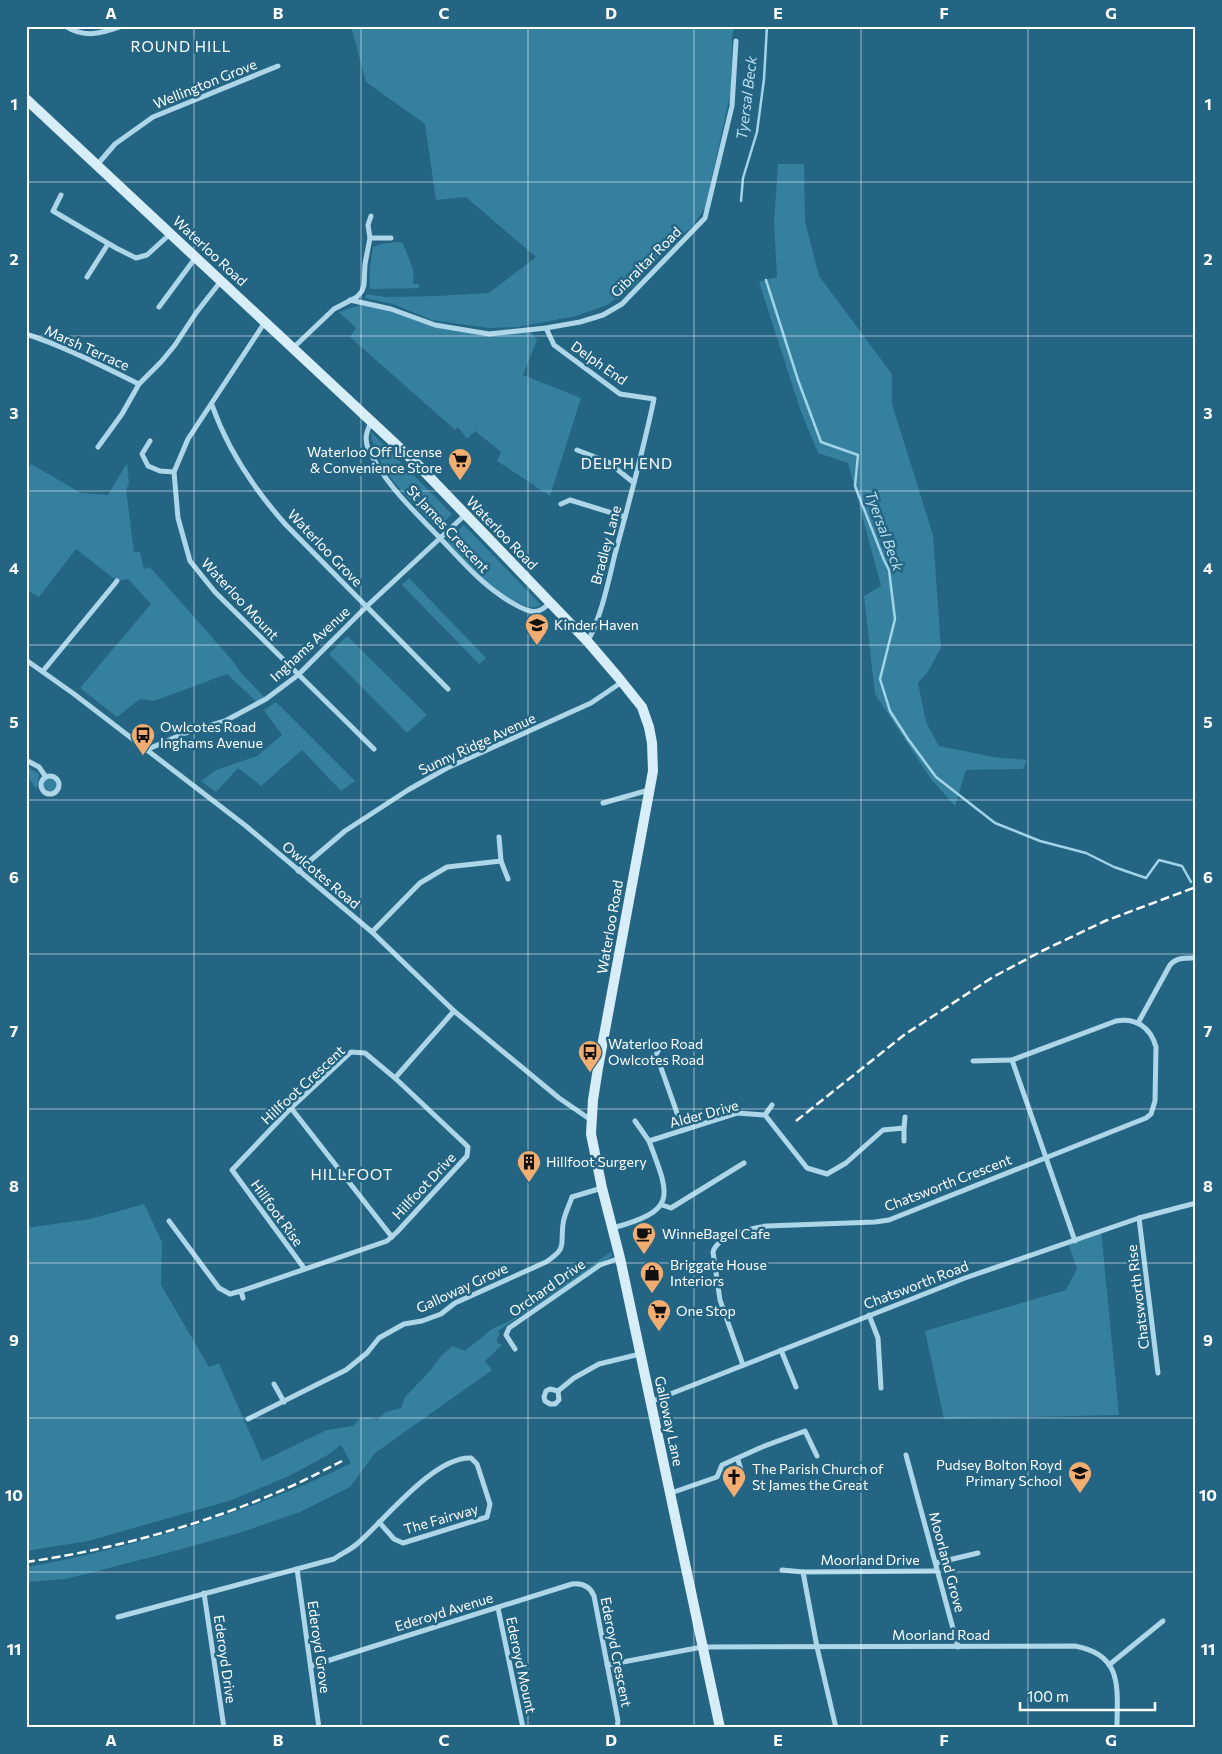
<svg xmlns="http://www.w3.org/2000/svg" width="1222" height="1754" font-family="Commissioner,sans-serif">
<rect width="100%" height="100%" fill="#246584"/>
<g fill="#357f9f">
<path d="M351,26h384l-3,10 -1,55 -26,117 -13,19 -26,21 -32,38 -27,19 -31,11 -58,11 -30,1 -56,-8 -39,-16 -28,-6 2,-4 19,3 50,-1 53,-3 47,-36 -70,-60 -30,3 -11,-76 -59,-42z"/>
<path d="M778,164h26l1,57 14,55 73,98v30l41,131 8,113 -14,25 -9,10 8,39 13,24 55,11 33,3 -4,9 -57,1 -11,36 -24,-27 -56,-85 -11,-98 17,-10 -33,-123 -30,-10 -18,-44 -41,-127 18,-5 -3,-55z"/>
<path d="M398,242l5,1c4,14 13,24 10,40l6,2v3l-49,1v-22l3,-20 8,-3z"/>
<path d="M366,303l69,22 54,9 41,-4 7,10 -14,35 58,23 -31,98 -53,-35 4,-9 -26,-21 -8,8 -9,-12 -3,3 -105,-93 6,-9 -17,-16z"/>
<path d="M371,432l81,82 -12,12h-5c-23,-22 -62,-61 -64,-94z"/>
<path d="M127,463l2,21 -3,5 8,63h6l4,17 6,-2 82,93 9,13 25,26 -8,4 -31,-29 -73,27 -14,-2 -23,18 -37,-29 71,-84 -23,-25 -11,2 -41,-32 -37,48 -13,-7v-117l5,-9 50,29 27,2z"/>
<path d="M464,525l77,80 -8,3c-36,-9 -61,-40 -85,-66v-3z"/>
<path d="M409,578l77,80 -7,6 -77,-79z"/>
<path d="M347,636l80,79 -20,18 -78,-79z"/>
<path d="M276,702l79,79 -14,10 -39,-41 -41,36 -23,-18 -22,24 -15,-11 15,-11 41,-14 25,-21 -18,-25z"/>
<path d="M26,766l13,8 -2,14 -1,1 -10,-15z"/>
<circle cx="50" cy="785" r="9"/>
<path d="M144,1204l18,38 -1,43 48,82 10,-4 43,98 65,-31 26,-4 6,-7 8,-2 10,3 9,-8 15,-4 4,-11 25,-26 12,-16 11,-9 12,5 27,-22 21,-10 98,-67 1,4 -25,15 -89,60 2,3 -3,4v4l5,3 -17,16 7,9 -117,83 -25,34 -50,25 -61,21 -72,20 -101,26 -40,3v-15c54,-9 107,-23 159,-39 57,-18 113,-38 166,-65l-10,-18 -15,11 -37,20 -57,24 -144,41 -62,10v-323l64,-9z"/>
<path d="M1101,1230l18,185 -175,4 -19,-88 141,-41 11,-21 -9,-26z"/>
</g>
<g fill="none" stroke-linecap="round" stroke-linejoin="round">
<g stroke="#a1d4e9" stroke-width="2.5">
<path d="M741,201l2,-23 14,-46 7,-53 3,-53"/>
<path d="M766,280l32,100 23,62 37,13 -3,31 29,74 5,10 6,49 -15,60 10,32 18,28 28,38 59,46 45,18 46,12 28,14 32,11 13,-18 23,6 9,16"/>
</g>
<g stroke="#add6e8" stroke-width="5">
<path d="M65,26c20,13 37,7 57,0"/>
<path d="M97,165l18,-21 38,-27 125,-51"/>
<path d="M61,195l-8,16 63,37 20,10 11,-3 23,-21"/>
<path d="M370,238h21"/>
<path d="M87,277l21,-33"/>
<path d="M350,300l41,9 44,16 54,9 57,-6 34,-6 23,-7 19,-11 83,-86 27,-112 4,-65"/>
<path d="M159,307l37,-50"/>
<path d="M265,322l-77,117 -14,33 4,46 12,43 25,31 159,157"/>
<path d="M546,328l8,17 66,49 34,5c-11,52 -25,104 -39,155 -7,29 -13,60 -27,87"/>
<path d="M26,334c40,13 76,32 113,50"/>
<path d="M293,348l41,-39 23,-12 5,-6 2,-6 1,-21 5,-26 -2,-13 3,-9"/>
<path d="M212,405c16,46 42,84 74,120l162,164"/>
<path d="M371,422c-4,9 -7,16 -3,26 16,35 45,62 71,89 23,24 42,47 70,64 7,4 13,8 21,10 9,2 14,-3 20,-8"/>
<path d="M150,441l-8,13 6,12 12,5 14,1"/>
<path d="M98,447l24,-33 17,-30 22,-22 14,-17 21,-32 25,-32"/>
<path d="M577,450l31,12 26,21"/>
<path d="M561,504l9,-4 55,17"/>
<path d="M26,660l48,34 172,132 126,106 82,79 105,87 32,22"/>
<path d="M43,671l74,-90"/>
<path d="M146,750l39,-17 40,-12 41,-22 32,-24 69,-69 98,-91"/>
<path d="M26,760l13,7 7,10"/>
<circle cx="50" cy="785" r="9"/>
<path d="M603,803l46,-13"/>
<path d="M501,861l7,18"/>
<path d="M298,871l47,-40 63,-41 39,-22 144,-65 31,-21"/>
<path d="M372,932l48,-49 27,-16 54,-6 -2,-24"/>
<path d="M1138,1023l32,-58c7,-8 16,-7 26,-7"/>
<path d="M662,1043l-8,16 5,3 24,68"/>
<path d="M973,1061l39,-1"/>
<path d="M291,1108l101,129"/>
<path d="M765,1115l7,-10"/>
<path d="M635,1121l14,20"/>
<path d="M904,1128l1,-11"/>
<path d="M662,1205l9,3 73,-45"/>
<path d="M1139,1218l19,155"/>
<path d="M169,1221l50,67 11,6 11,-3 2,7"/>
<path d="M613,1228c65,-18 57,-31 36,-87l88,-28 28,2 42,53 20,6 19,-11 37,-33 21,-2v13"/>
<path d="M304,1268l-72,-98 59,-62 60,-56 14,1 30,25"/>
<path d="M241,1291l146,-50 10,-9 70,-76 1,-9 -4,-4 -69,-65 59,-67"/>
<path d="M869,1315l9,23 3,50"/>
<path d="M515,1349l-9,-14 3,-7 91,-63 20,-7"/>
<path d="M781,1350l15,37"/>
<path d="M743,1365l-23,-65 -7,-48c4,-16 39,-24 54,-26l108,-4 14,-2 257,-102 5,-4 4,-13 1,-54c-5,-19 -20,-30 -40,-26l-104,39 63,181"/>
<path d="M274,1384l10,18"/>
<path d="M558,1391l-8,-2 -4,2 -2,6 1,4 5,3h5l4,-4 -1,-9 16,-13 25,-14 41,-10"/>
<path d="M650,1402l315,-124 174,-60 57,-15"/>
<path d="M248,1419l98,-49 21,-17 12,-15 25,-14 18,-3 19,-7 14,-11 91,-41c22,-15 14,-16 17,-38 1,-9 6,-18 9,-27l30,-9"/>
<path d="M906,1455l52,192"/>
<path d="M738,1460l3,10"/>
<path d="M671,1493l46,-16 5,-12 40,-18 43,-16 12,25"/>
<path d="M936,1563l42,-10"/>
<path d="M297,1569l22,159"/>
<path d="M782,1570l21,2"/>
<path d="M204,1593l20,135"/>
<path d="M498,1608l25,120"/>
<path d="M118,1617l216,-58c7,-5 16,-9 23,-15 27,-23 77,-88 114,-86l6,6 13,40 -3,13 -84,26 -9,-4 -15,-17"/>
<path d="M607,1665l95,-18 373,-1c49,9 42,43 42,82"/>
<path d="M1109,1665l54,-44"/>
<path d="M311,1666l261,-82c10,-1 18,2 22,12l24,125 -1,7"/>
<path d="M836,1728l-19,-81 -14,-75 134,-1"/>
</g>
<path stroke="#d7edf7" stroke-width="10" d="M26,99l392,366 170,177 30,35 24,30 7,20 3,16 1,28 -55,297 -5,32 -2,34 11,54 18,70 100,470"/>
<g stroke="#fff" stroke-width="2.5" stroke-dasharray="9 4" stroke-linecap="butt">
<path d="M796,1121l108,-86 89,-58 49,-26 63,-30 91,-34"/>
<path d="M26,1562c86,-12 183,-39 261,-74 19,-8 37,-18 55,-27"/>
</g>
</g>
<path fill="none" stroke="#fff" stroke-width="1" stroke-opacity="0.55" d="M194,26v1702M361,26v1702M528,26v1702M694,26v1702M861,26v1702M1028,26v1702M26,182h1170M26,336h1170M26,491h1170M26,645h1170M26,800h1170M26,954h1170M26,1109h1170M26,1263h1170M26,1418h1170M26,1572h1170"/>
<defs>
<g id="supermarket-pin" transform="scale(1.25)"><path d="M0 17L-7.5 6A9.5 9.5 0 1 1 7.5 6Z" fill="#f2ad71" stroke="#246584"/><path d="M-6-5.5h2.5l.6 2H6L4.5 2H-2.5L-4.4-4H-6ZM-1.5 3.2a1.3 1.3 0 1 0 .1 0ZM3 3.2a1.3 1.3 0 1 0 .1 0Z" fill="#111"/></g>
<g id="school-pin" transform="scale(1.25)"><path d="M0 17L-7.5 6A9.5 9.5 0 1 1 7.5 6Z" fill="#f2ad71" stroke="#246584"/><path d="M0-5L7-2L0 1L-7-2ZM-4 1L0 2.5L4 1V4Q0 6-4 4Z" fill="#111"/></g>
<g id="bus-pin" transform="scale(1.25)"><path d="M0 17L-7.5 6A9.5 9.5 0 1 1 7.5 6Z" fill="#f2ad71" stroke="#246584"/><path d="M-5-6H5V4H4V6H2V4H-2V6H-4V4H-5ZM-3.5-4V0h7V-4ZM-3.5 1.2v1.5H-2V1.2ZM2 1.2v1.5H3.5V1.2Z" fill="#111"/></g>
<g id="building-pin" transform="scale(1.25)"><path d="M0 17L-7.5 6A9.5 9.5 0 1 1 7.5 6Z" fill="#f2ad71" stroke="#246584"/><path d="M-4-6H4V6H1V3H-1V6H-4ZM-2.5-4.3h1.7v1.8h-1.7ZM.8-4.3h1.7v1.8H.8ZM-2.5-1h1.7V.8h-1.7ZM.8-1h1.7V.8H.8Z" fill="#111"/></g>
<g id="cafe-pin" transform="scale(1.25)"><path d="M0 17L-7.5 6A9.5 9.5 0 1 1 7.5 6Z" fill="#f2ad71" stroke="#246584"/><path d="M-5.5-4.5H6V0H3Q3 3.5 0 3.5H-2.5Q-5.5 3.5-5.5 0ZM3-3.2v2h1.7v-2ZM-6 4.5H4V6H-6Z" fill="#111"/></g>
<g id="shop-pin" transform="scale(1.25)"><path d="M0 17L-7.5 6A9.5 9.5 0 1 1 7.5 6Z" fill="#f2ad71" stroke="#246584"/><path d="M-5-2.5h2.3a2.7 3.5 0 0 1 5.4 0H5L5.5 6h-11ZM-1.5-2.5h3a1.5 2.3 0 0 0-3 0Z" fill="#111"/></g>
<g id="church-pin" transform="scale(1.25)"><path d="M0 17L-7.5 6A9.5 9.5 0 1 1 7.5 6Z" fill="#f2ad71" stroke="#246584"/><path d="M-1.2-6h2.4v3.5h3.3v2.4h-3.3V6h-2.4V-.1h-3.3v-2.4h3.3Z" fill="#111"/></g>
</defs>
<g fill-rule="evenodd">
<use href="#supermarket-pin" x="460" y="460"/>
<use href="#school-pin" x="537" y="625"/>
<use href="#bus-pin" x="143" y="735"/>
<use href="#bus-pin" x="590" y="1052"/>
<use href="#building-pin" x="529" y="1162"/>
<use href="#cafe-pin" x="644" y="1234"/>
<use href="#shop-pin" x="652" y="1273"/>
<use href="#supermarket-pin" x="659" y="1311"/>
<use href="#school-pin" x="1080" y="1473"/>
<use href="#church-pin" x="734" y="1477"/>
</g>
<g text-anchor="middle" stroke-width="5" stroke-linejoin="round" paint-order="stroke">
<g font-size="14" fill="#fff" stroke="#246584">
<text transform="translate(205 84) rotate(-22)" y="5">Wellington Grove</text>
<text transform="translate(210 251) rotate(43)" y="5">Waterloo Road</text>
<text transform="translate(646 262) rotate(-45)" y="5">Gibraltar Road</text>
<text transform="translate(87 348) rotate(24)" y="5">Marsh Terrace</text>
<text transform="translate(599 363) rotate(35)" y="5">Delph End</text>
<text transform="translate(448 529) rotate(47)" y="5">St James Crescent</text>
<text transform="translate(502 533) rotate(46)" y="5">Waterloo Road</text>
<text transform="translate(606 545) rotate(-75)" y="5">Bradley Lane</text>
<text transform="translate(325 548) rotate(46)" y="5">Waterloo Grove</text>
<text transform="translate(240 599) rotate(47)" y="5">Waterloo Mount</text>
<text transform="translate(310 644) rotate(-43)" y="5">Inghams Avenue</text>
<text transform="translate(477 744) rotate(-25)" y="5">Sunny Ridge Avenue</text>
<text transform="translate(321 875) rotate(40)" y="5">Owlcotes Road</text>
<text transform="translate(610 927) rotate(-80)" y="5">Waterloo Road</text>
<text transform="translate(303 1085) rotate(-43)" y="5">Hillfoot Crescent</text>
<text transform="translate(704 1114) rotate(-15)" y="5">Alder Drive</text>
<text transform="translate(948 1183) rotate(-21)" y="5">Chatsworth Crescent</text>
<text transform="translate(424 1186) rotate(-47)" y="5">Hillfoot Drive</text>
<text transform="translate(277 1213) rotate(54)" y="5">Hillfoot Rise</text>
<text transform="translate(916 1285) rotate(-21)" y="5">Chatsworth Road</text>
<text transform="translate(462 1288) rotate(-25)" y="5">Galloway Grove</text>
<text transform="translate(547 1288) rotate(-35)" y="5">Orchard Drive</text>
<text transform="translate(1138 1297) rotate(-97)" y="5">Chatsworth Rise</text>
<text transform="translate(669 1421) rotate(78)" y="5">Galloway Lane</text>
<text transform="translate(441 1519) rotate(-16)" y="5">The Fairway</text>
<text x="870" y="1565">Moorland Drive</text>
<text transform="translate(947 1562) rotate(75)" y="5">Moorland Grove</text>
<text transform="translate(444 1612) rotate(-17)" y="5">Ederoyd Avenue</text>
<text x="941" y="1640">Moorland Road</text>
<text transform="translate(319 1647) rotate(82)" y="5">Ederoyd Grove</text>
<text transform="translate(616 1652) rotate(79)" y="5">Ederoyd Crescent</text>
<text transform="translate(225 1659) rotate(82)" y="5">Ederoyd Drive</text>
<text transform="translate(521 1665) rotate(78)" y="5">Ederoyd Mount</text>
</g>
<g font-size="14" fill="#fff" stroke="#246584" text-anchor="start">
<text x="442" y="457" text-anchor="end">Waterloo Off License<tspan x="442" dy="16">&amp; Convenience Store</tspan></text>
<text x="554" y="630">Kinder Haven</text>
<text x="160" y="732">Owlcotes Road<tspan x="160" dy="16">Inghams Avenue</tspan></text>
<text x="608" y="1049">Waterloo Road<tspan x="608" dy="16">Owlcotes Road</tspan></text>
<text x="546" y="1167">Hillfoot Surgery</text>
<text x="662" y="1239">WinneBagel Cafe</text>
<text x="670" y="1270">Briggate House<tspan x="670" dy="16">Interiors</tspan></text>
<text x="676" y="1316">One Stop</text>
<text x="1062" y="1470" text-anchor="end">Pudsey Bolton Royd<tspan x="1062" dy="16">Primary School</tspan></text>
<text x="752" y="1474">The Parish Church of<tspan x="752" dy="16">St James the Great</tspan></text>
</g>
<g font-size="15" letter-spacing="1" fill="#fff" stroke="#246584">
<text x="181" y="52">ROUND HILL</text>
<text x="627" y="469">DELPH END</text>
<text x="352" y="1180">HILLFOOT</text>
</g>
<g font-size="15" font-style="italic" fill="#b9dfef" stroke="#246584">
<text transform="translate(747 98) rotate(-83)" y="5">Tyersal Beck</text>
<text transform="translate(884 531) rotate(70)" y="5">Tyersal Beck</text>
</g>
</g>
<rect width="1222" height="1754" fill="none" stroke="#246584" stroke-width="55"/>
<path d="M1020 1702v8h135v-8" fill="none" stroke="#ffffff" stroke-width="2.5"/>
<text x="1027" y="1702" font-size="15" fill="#ffffff" stroke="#246584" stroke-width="4" paint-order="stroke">100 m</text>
<rect x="28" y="28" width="1166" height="1698" fill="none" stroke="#fff" stroke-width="2"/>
<g font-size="16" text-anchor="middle" font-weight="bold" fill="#fff">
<text x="111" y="19">A</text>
<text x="278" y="19">B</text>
<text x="444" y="19">C</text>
<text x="611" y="19">D</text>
<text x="778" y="19">E</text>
<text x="944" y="19">F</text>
<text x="1111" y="19">G</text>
<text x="14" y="110">1</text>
<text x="1208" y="110">1</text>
<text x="14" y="265">2</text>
<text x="1208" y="265">2</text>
<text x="14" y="419">3</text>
<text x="1208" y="419">3</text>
<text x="14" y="574">4</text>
<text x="1208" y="574">4</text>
<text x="14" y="728">5</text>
<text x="1208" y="728">5</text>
<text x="14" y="883">6</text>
<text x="1208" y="883">6</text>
<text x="14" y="1037">7</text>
<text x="1208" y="1037">7</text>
<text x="14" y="1192">8</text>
<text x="1208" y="1192">8</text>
<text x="14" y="1346">9</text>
<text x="1208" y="1346">9</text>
<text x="14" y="1501">10</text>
<text x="1208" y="1501">10</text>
<text x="14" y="1655">11</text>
<text x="1208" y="1655">11</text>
<text x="111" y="1746">A</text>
<text x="278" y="1746">B</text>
<text x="444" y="1746">C</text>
<text x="611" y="1746">D</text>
<text x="778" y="1746">E</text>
<text x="944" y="1746">F</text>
<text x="1111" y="1746">G</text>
</g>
</svg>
